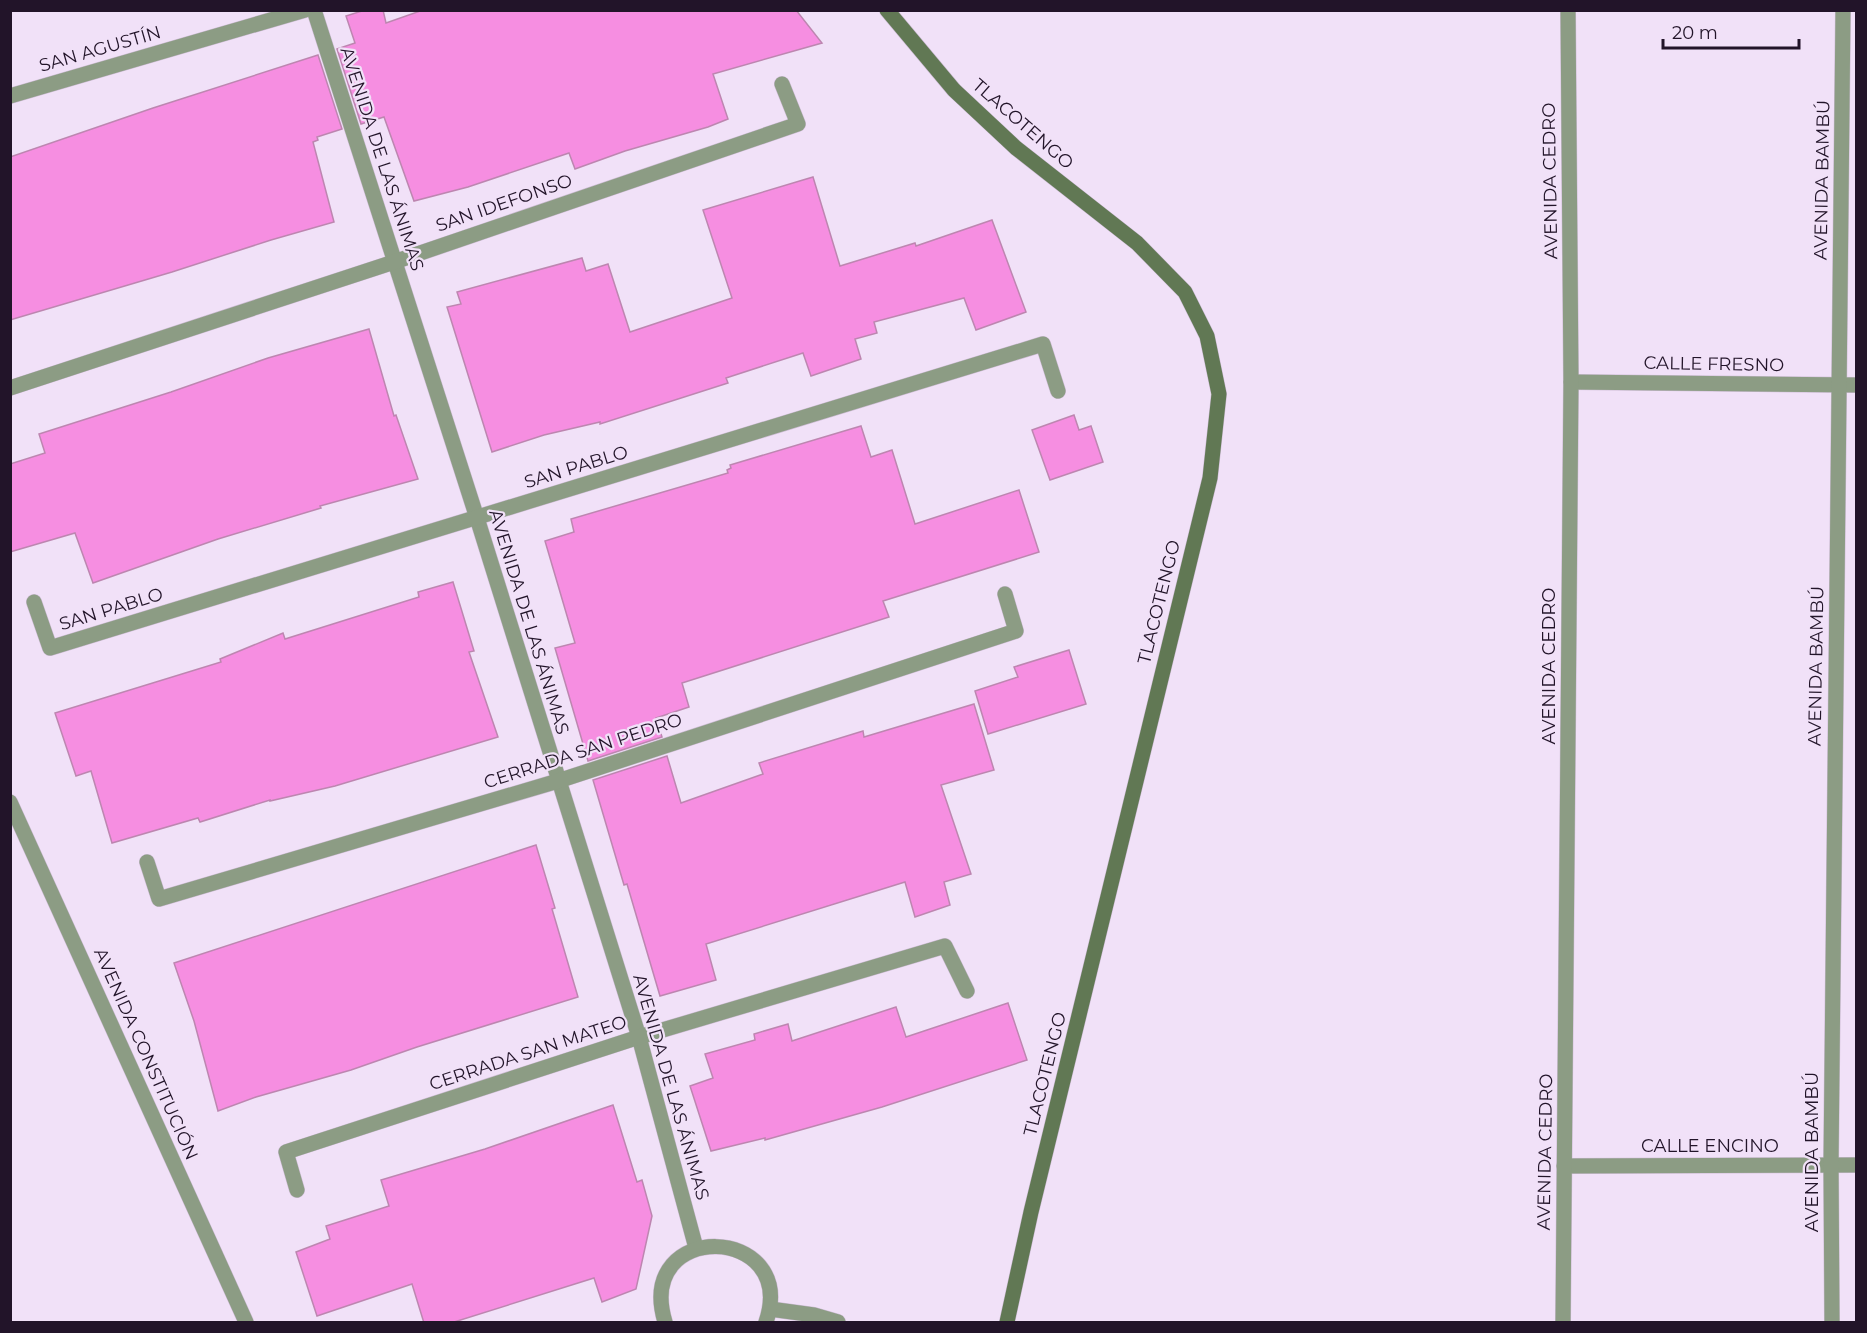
<svg xmlns="http://www.w3.org/2000/svg" width="1867" height="1333" font-family="Montserrat,sans-serif">
<rect width="100%" height="100%" fill="#f1e1f8"/>
<g fill="#f68ee1" stroke="#bd86b0" stroke-width="1.5">
<path d="M365,10h18l3,13 37,-13h373l26,33 -109,31 15,45 -20,8 -83,24 -50,18 -6,-16 -101,34 -54,14 -30,-84 -23,7 -24,-75 18,-6 -9,-27z"/>
<path d="M318,55l24,74 -25,8 1,3 -5,2 21,80 -63,18 -99,32 -162,48v-163l143,-49z"/>
<path d="M813,177l27,89 75,-23 1,3 76,-26 34,92 -50,18 -12,-32 -90,24 3,11 -22,6 6,20 -50,17 -8,-23 -77,25 2,5 -128,41v-2l-56,13 -52,17 -45,-145 14,-3 -4,-12 125,-34 4,13 22,-7 22,68 102,-34 -29,-88z"/>
<path d="M369,329l25,87 2,-1 22,64 -98,27 1,2 -103,31 -125,44 -18,-50 -65,19v-88l35,-11 -6,-19 132,-42 97,-34z"/>
<path d="M1074,415l5,15 12,-4 12,36 -53,18 -18,-50z"/>
<path d="M861,426l10,31 21,-7 23,74 104,-34 20,62 -156,49 6,16 -207,66 7,24 -33,11 6,19 -74,24 -33,-113 20,-5 -30,-102 29,-9 -3,-13 157,-46 -1,-3 4,-2 -1,-3z"/>
<path d="M453,582l21,69 -5,1 29,85 -163,49 -65,15v-1l-70,22 -2,-4 -86,25 -21,-72 -15,5 -21,-63 166,-51 -1,-3 63,-26 2,6 134,-42 -1,-5z"/>
<path d="M1069,650l17,54 -98,30 -13,-43 43,-14 -4,-10z"/>
<path d="M974,704l20,66 -53,15 30,89 -27,8 6,23 -35,12 -10,-35 -199,62 10,36 -56,16 -33,-112 -3,1 -31,-105 74,-24 14,47 82,-29 -4,-11 104,-32 1,6z"/>
<path d="M536,845l19,63 -3,1 26,88 -161,50 -66,23 -95,27 -38,14 -24,-90 -20,-58z"/>
<path d="M1008,1003l19,57 -145,47 -117,33v-2l-54,13 -21,-65 23,-8 -8,-24 50,-14 -1,-6 34,-10 4,17 104,-34 10,30z"/>
<path d="M613,1105l24,77 5,-2 10,36 -16,73 -34,13 -8,-24 -143,45h-27l-12,-39 -95,32 -21,-64 34,-13 -4,-13 63,-20 -8,-26 104,-31z"/>
</g>
<g fill="none" stroke-linecap="round" stroke-linejoin="round">
<g stroke="#ccbcd3" stroke-width="16">
<g id="street">
<path d="M314,10l163,508 162,519 57,211"/>
<path d="M10,96l295,-86"/>
<path d="M1571,382l285,3"/>
<path d="M10,388l384,-126 404,-138 -16,-40"/>
<path d="M34,602l16,46 993,-304 15,47"/>
<path d="M10,802l236,520"/>
<path d="M147,862l12,37 399,-118 458,-150 -11,-37"/>
<path d="M1564,1166l292,-1"/>
<path d="M297,1190l-11,-38 353,-115 306,-91 22,45"/>
<path d="M770,1309l44,6 24,7"/>
<path d="M665,1322c-31,-103 134,-98 101,0"/>
<path d="M1563,1322l8,-940 -3,-372"/>
<path d="M1832,1322l-1,-158 12,-1154"/>
</g>
</g>
<g stroke="#ccbcd3" stroke-width="16">
<path id="secondary" d="M887,10l67,80 62,58 121,95 48,49 22,44 12,58 -9,84 -179,734 -24,110"/>
</g>
<use href="#street" stroke="#8c9c84" stroke-width="15"/>
<use href="#secondary" stroke="#617854" stroke-width="15"/>
</g>
<g text-anchor="middle" stroke-width="4.5" stroke-linejoin="round" paint-order="stroke">
<g font-size="18" fill="#221429" stroke="#f1e1f8">
<text transform="translate(100 49) rotate(-16)" y="6">SAN AGUSTÍN</text>
<text transform="translate(1023 124) rotate(41)" y="6">TLACOTENGO</text>
<text transform="translate(382 159) rotate(72)" y="6">AVENIDA DE LAS ÁNIMAS</text>
<text transform="translate(1822 180) rotate(-89)" y="6">AVENIDA BAMBÚ</text>
<text transform="translate(1550 181) rotate(-91)" y="6">AVENIDA CEDRO</text>
<text transform="translate(504 203) rotate(-19)" y="6">SAN IDEFONSO</text>
<text transform="translate(1714 364) rotate(1)" y="6">CALLE FRESNO</text>
<text transform="translate(576 467) rotate(-17)" y="6">SAN PABLO</text>
<text transform="translate(1159 602) rotate(-76)" y="6">TLACOTENGO</text>
<text transform="translate(111 609) rotate(-17)" y="6">SAN PABLO</text>
<text transform="translate(529 622) rotate(73)" y="6">AVENIDA DE LAS ÁNIMAS</text>
<text transform="translate(1549 666) rotate(-90)" y="6">AVENIDA CEDRO</text>
<text transform="translate(1816 666) rotate(-89)" y="6">AVENIDA BAMBÚ</text>
<text transform="translate(583 751) rotate(-18)" y="6">CERRADA SAN PEDRO</text>
<text transform="translate(528 1053) rotate(-18)" y="6">CERRADA SAN MATEO</text>
<text transform="translate(146 1054) rotate(66)" y="6">AVENIDA CONSTITUCIÓN</text>
<text transform="translate(1045 1074) rotate(-76)" y="6">TLACOTENGO</text>
<text transform="translate(671 1087) rotate(74)" y="6">AVENIDA DE LAS ÁNIMAS</text>
<text x="1710" y="1152">CALLE ENCINO</text>
<text transform="translate(1545 1152) rotate(-89)" y="6">AVENIDA CEDRO</text>
<text transform="translate(1812 1152) rotate(-90)" y="6">AVENIDA BAMBÚ</text>
</g>
</g>
<rect width="1867" height="1333" fill="none" stroke="#221429" stroke-width="24"/>
<path d="M1663 39v9h136v-9" fill="none" stroke="#221429" stroke-width="3"/>
<text x="1672" y="39" font-size="18" fill="#221429" stroke="#f1e1f8" stroke-width="4.5" paint-order="stroke">20 m</text>
</svg>
